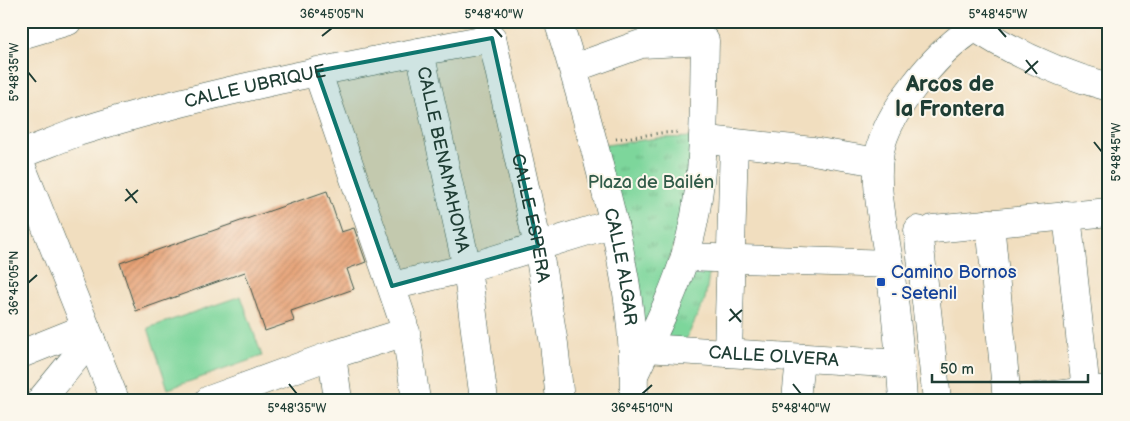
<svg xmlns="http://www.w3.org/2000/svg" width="1130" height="421" font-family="'Balsamiq Sans',sans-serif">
<defs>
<pattern id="grass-tufts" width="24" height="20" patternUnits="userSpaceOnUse" patternTransform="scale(1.25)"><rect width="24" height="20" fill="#7dd69b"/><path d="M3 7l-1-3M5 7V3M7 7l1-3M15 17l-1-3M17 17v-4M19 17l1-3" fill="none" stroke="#66af7f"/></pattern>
<pattern id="building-hatch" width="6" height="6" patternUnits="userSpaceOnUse" patternTransform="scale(1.25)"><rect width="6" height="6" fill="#e69f72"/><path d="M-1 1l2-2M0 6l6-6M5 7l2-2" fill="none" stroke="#ba835e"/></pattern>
</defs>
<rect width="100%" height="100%" fill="#fbf7ec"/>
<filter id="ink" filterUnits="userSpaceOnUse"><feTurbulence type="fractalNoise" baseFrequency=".02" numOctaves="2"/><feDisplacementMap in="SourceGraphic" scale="10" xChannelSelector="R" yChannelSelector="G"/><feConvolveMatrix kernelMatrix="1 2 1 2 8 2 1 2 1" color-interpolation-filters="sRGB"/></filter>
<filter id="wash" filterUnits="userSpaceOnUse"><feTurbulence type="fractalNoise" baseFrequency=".0096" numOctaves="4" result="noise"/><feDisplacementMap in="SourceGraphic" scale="20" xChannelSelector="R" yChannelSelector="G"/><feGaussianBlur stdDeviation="1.12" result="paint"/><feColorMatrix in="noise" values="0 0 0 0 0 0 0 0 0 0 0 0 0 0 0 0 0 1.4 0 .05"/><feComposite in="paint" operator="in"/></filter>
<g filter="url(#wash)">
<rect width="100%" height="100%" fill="#f1debf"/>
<g fill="url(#grass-tufts)" stroke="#4e8a68">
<path d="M699,137l-4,43 -52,162 -44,-196 59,-8z"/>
<path d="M688,261l23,2 -6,36 -20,43 -29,-4z"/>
</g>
<path fill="#7dd69b" stroke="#4e8a68" d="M241,296l21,60 -94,33 -20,-61z"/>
<g id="blocks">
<path fill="url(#building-hatch)" d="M327,191l14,41 13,-4 12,34 -19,7 7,20 -63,22 3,10 -29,10 -20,-59 -109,39 -16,-48z"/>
</g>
</g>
<g filter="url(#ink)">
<use href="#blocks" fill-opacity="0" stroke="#3e5549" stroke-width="1"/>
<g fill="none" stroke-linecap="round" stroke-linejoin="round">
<g stroke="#3e5549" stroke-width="29">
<g id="minor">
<path id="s1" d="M558,21c15,44 26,88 38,132 9,37 20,73 26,111 9,44 12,91 12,136"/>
<path d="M965,21c44,30 92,52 144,66"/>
<path d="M21,35l47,-14"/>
<path id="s2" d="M420,52l47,216 17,132"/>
<path d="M574,68l67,-24 64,-3c-2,71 2,146 -20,215 -12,41 -33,80 -51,119"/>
<path d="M317,71l85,247 6,28 8,54"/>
<path d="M717,141l96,10 65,11"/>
<path id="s3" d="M21,154c19,-7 38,-15 57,-22 135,-43 275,-67 414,-94l46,208 16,98 6,56"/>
<path d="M21,165l94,235"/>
<path d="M1067,215l19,176"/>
<path d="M990,223l17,177"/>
<path d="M933,229l176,-17"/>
<path d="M918,230l19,170"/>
<path d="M685,257l205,7"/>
<path d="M392,286l75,-18 147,-45"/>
<path id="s4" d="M646,348l255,16"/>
<path d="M728,353l6,-210"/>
<path d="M21,354l65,-26"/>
<path d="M332,355l6,45"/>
<path d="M41,400l50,-61"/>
<path d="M209,400l123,-45 74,-23"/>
<path d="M796,400l4,-42"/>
<path d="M903,400c-3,-45 -7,-91 -14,-136 -4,-35 -16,-77 -9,-113 7,-39 55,-96 88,-119 6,-4 13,-7 20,-11"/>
<path d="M1008,400l101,-11"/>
</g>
</g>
<path stroke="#3e5549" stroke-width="3" stroke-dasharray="1 4" stroke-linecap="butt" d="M616,139l45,-6 19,-1"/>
<use href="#minor" stroke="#fff" stroke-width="28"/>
</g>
</g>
<path fill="#0f766e" fill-opacity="0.2" stroke="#0f766e" stroke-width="4" stroke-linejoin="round" d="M492,38l46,208 -146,40 -75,-215z"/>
<path fill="none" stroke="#1f3d34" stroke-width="2" d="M494,28l8,9M998,28l8,9M322,36l10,-8M1026,60l11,14M28,72l8,10M1025,73l13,-12M1094,142l8,10M126,189l11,14M125,201l13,-11M28,283l9,-8M730,309l11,13M729,321l13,-11M289,384l8,10M793,384l8,10M642,394l10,-9"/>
<rect fill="#1a4fb4" stroke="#fbf7ec" stroke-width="2" x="876" y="277" width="10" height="10" rx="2.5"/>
<g text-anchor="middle" stroke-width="4" stroke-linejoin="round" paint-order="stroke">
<g font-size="18" fill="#1f3d34" stroke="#fbf7ec">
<text dy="6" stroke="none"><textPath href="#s3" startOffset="244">CALLE UBRIQUE</textPath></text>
<text dy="6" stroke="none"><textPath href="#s2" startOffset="110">CALLE BENAMAHOMA</textPath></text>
<text dy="6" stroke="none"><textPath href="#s3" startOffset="670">CALLE ESPERA</textPath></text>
<text dy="6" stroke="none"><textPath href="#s1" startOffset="254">CALLE ALGAR</textPath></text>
<text dy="6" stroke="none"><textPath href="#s4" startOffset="128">CALLE OLVERA</textPath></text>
</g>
<g font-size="18" fill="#325c49" stroke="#fbf7ec">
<text x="651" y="188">Plaza de Bailén</text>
</g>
<g font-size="18" fill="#164399" stroke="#fbf7ec" text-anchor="start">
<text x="891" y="278">Camino Bornos<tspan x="891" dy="21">- Setenil</tspan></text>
</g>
<g font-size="22" font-weight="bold" fill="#1f3d34" stroke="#fbf7ec">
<text x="950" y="91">Arcos de<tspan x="950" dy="25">la Frontera</tspan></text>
</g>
</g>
<rect width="1130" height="421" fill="none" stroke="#fbf7ec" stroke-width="55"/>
<path d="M932 374v8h156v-8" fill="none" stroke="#1f3d34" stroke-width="2.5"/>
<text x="940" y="374" font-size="15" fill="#1f3d34" stroke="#fbf7ec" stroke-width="4" paint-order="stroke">50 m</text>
<rect x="28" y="28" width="1074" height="366" fill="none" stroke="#1f3d34" stroke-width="2"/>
<g font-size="12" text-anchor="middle" fill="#1f3d34">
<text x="332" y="18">36°45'05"N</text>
<text x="494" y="18">5°48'40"W</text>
<text x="998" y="18">5°48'45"W</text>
<text transform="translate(14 72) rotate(-90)" y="4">5°48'35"W</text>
<text transform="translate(1116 152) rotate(-90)" y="4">5°48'45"W</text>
<text transform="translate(14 283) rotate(-90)" y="4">36°45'05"N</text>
<text x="297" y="412">5°48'35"W</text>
<text x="642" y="412">36°45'10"N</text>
<text x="801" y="412">5°48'40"W</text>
</g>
</svg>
